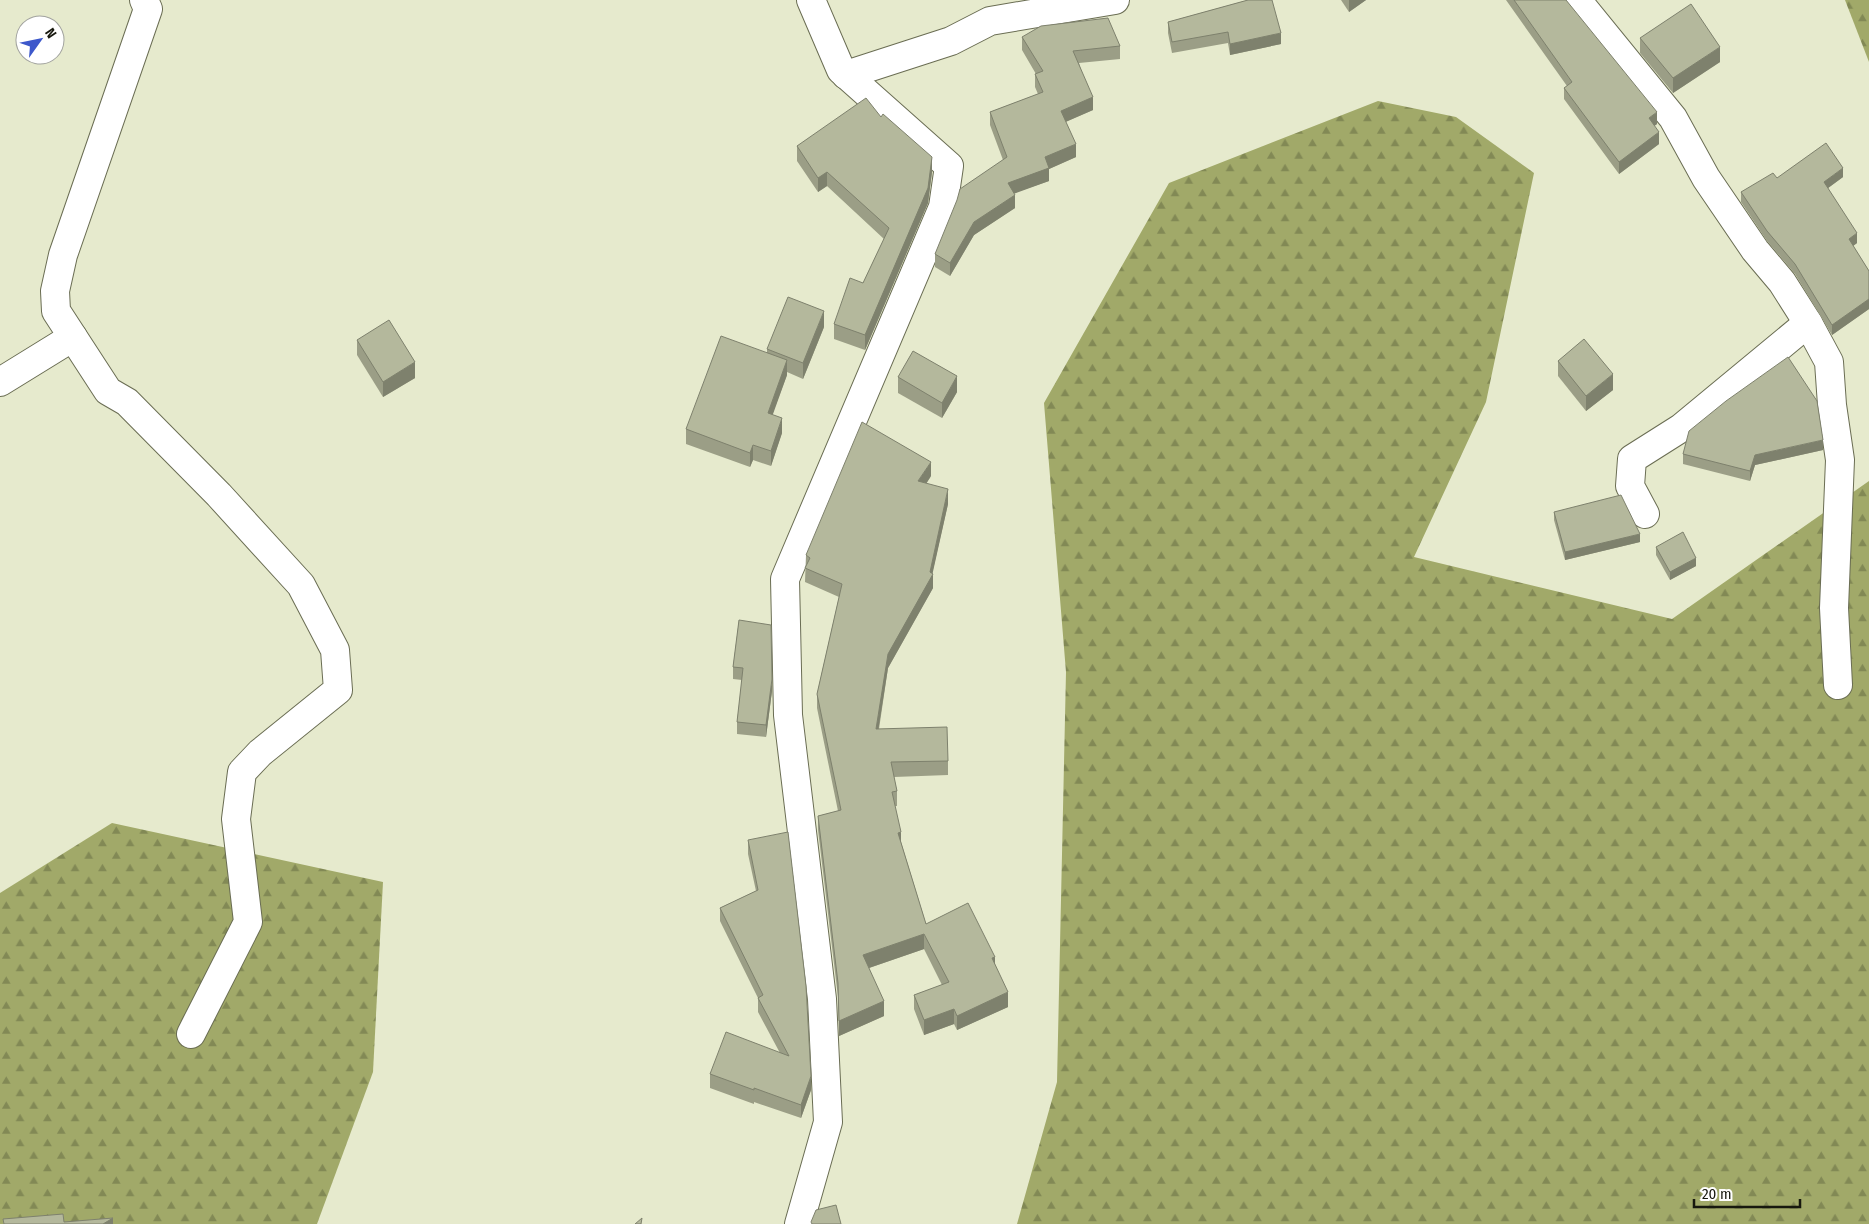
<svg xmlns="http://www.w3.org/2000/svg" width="1869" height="1224" font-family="'Fira Sans Condensed',sans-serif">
<defs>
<pattern id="forest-firs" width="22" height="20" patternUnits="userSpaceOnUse" patternTransform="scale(1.25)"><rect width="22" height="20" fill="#a1a969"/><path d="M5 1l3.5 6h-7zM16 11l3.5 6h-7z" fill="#828955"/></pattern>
</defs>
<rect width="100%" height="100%" fill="#e6eacd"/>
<g fill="url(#forest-firs)">
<path d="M1845,0h24v62z"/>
<path d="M1378,101l78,16 78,56 -48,229 -72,155 258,62 197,-138v743h-852l40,-142 9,-410 -22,-269 125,-220z"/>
<path d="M112,823l271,59 -10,190 -56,152h-317v-331z"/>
</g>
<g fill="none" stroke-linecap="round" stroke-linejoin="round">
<g stroke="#6a6d53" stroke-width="30">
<g id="minor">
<path d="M144,0l4,9 -85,246 -8,36 1,20 52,80 19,11 92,93 82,90 34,65 3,40 -78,63 -18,19 -6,47 12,103 -57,112"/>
<path d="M1577,0l96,118 33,60 49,72 27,32 26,41 21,39 3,43 8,55 -6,148 4,77"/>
<path d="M846,75l105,-34 39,-20 125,-21"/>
<path d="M0,382l73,-45"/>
<path d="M1645,514l-15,-28 2,-27 49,-31 127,-105"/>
<path d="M799,1224l29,-102 -6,-123 -34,-284 -3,-136 158,-372 6,-41 -108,-96 -30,-70"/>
</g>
</g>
<use href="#minor" stroke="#fff" stroke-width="28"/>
</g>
<g fill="#9b9e86">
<path d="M1248,0l33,44 -51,11 -2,-12 -56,10 -4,-20v-11z"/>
<path d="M1341,0h25l-17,12z"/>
<path d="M1506,0h60l91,124 -3,2 5,18 -40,30 -55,-75v-11l3,-2z"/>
<path d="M1022,37l98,9v13l-41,4 14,47 -28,12 11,35 -27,12v12l-35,12 1,15 -41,27 -24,41 -15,-9v-13l68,-94 -13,-35v-13l48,-18 -3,-7v-13h1l-14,-24z"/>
<path d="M1640,38l80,24 -47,31 -33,-40z"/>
<path d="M881,117l51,55 -4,31 -63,147 -31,-11v-15l29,-41 21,-44 -57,-53 -9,6 -21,-31v-15z"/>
<path d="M1843,177l-15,11 29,55 -4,3 16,25v38l-37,26 -37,-61 -28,-33 -26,-39v-10l36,-14z"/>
<path d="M824,327l-21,52 -16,-7v3l-15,40 10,18 -11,33 -18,-6 -3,7 -64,-23v-15l81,-76v-4z"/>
<path d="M357,340l58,38 -32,19 -26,-42z"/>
<path d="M1558,361l55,29 -27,21 -28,-35z"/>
<path d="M898,377l59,15 -15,26 -44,-25z"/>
<path d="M1823,450l-68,15 -5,16 -67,-17v-10z"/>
<path d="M931,476l-5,8 22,20 -16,70 1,14 -45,80 -9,61 69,32v14l-54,2 3,14v15h-2l6,36 25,82 69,41 13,42 -51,23 -3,-6 -30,11 -10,-26v-14l28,-10 -18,-36 -55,19 15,48 -45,20 -1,-39 -20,-167v-14l20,-5 -21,-103v-14l22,-97 -34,-15 1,-27z"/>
<path d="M1554,512l86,30 -75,18 -11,-40z"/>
<path d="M1656,547l40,19 -26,14 -14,-25z"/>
<path d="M739,620l33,71 -6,46 -29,-3v-12l5,-42 -9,-1v-12z"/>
<path d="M748,840l63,250 -10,28 -47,-16v2l-44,-16v-14l70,-21 -22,-41v-14l-38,-77v-13l36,-17 -8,-37z"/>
</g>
<g fill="#7e816d">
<path d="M1349,0h17l-17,12z"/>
<path d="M1281,33v11l-51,11v-11z"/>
<path d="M1720,47v15l-47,31v-15z"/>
<path d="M1093,97v13l-32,14v-13z"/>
<path d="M1657,112v12l-8,6v-12z"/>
<path d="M1659,132v12l-40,30v-12z"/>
<path d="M1076,144v13l-27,12v12l-41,15v-13l37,-26z"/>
<path d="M932,157v15l-4,31 -63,147v-15z"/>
<path d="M1843,168v9l-19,14v-9z"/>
<path d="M827,172v14l-9,6v-14z"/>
<path d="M1015,195v13l-41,27 -24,41v-13l24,-41z"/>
<path d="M1857,233v10l-8,6v-10z"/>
<path d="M1869,299v10l-37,26v-10z"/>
<path d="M824,311v16l-21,52v-16z"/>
<path d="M787,360v15l-19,53v-15z"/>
<path d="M415,362v16l-32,19v-15z"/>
<path d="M1613,374v16l-27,21v-15z"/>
<path d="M957,376v16l-15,26v-15z"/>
<path d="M782,418v15l-11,33v-15z"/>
<path d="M1823,440v10l-68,15 -5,16v-10l5,-16z"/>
<path d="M753,445v15l-3,7v-14z"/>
<path d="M931,462v14l-13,20v-15z"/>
<path d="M948,489v15l-16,72 1,-2v14l-45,80 -12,76v-15l12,-75 42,-82z"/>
<path d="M1640,534v8l-75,18v-8z"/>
<path d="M1696,558v8l-26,14v-8z"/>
<path d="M772,679v12l-6,46v-12z"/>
<path d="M901,832v15l-3,-14z"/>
<path d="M924,934v15l-61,21v-15z"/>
<path d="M995,957v14l-3,-13z"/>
<path d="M1008,992v15l-51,23v-14z"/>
<path d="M884,1001v15l-45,20v-15z"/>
<path d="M954,1009v15l-30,11v-15z"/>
<path d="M811,1076v14l-10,28v-13z"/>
<path d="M113,1218v6h-10z"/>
</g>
<g fill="#b4b89c" stroke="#7e816d">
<path d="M1248,0h24l9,33 -51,11 -2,-12 -56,10 -4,-20z"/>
<path d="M1514,0h52l91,112 -8,6 10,14 -40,30 -55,-74 8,-6z"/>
<path d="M1691,4l29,43 -47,31 -33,-40z"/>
<path d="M1108,18l12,28 -47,5 20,46 -32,14 15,33 -31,13 4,11 -41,15 7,12 -41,27 -24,41 -15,-9 22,-54 3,-11 47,-32 -17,-45 53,-20 -8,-18 8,-3 -21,-34 19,-11z"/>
<path d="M866,98l15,19 2,-3 49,43 -4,31 -63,147 -31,-11 16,-46 13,5 26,-55 -62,-56 -9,6 -21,-32z"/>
<path d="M1826,143l17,25 -19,14 33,51 -8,6 20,32v28l-37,26 -37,-61 -28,-33 -26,-39 32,-19 4,5z"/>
<path d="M788,297l36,14 -21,52 -36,-14z"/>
<path d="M389,320l26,42 -32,20 -26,-42z"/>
<path d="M721,336l66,24 -19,53 14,5 -11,33 -18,-6 -3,8 -64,-24z"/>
<path d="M1584,339l29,35 -27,22 -28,-35z"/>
<path d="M913,351l44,25 -15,27 -44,-26z"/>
<path d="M1788,357l29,44 6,39 -68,15 -5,16 -67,-17 6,-23 37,-30z"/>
<path d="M862,422l69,40 -13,19 30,8 -18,83 3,2 -45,80 -12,75 71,-2 1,34 -57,1 6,29 -5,1 9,40 -3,1 28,91 42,-21 27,54 -3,1 16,34 -51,24 -3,-7 -30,11 -10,-25 35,-13 -25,-48 -61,21 21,46 -45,20 -1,-38 -20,-167 23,-6 -24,-116 25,-110 -37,-16 5,-10 -4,-3z"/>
<path d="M1621,495l19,39 -75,18 -11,-40z"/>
<path d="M1683,532l13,26 -26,14 -14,-25z"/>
<path d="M739,620l32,5 1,54 -6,46 -29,-3 6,-54 -10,-1z"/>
<path d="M788,832l18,154 5,90 -10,29 -47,-17v2l-44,-16 16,-42 63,24 -31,-58 5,-3 -43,-87 38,-18 -10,-50z"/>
<path d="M836,1205l5,19h-29l-1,-2 5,-12z"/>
<path d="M63,1214l1,8 49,-4 -10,6h-99l-1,-5z"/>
<path d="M642,1218l-1,6h-6z"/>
</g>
<g transform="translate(40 40) rotate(57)"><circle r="24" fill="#ffffff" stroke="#a2a39f"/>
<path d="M0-4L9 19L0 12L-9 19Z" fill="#3d58cb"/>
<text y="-8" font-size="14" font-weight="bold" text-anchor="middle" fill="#17180e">N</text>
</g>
<path d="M1694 1199v8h106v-8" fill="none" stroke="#17180e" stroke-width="2.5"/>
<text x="1702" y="1199" font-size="15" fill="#17180e" stroke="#ffffff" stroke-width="4" paint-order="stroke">20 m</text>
</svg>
